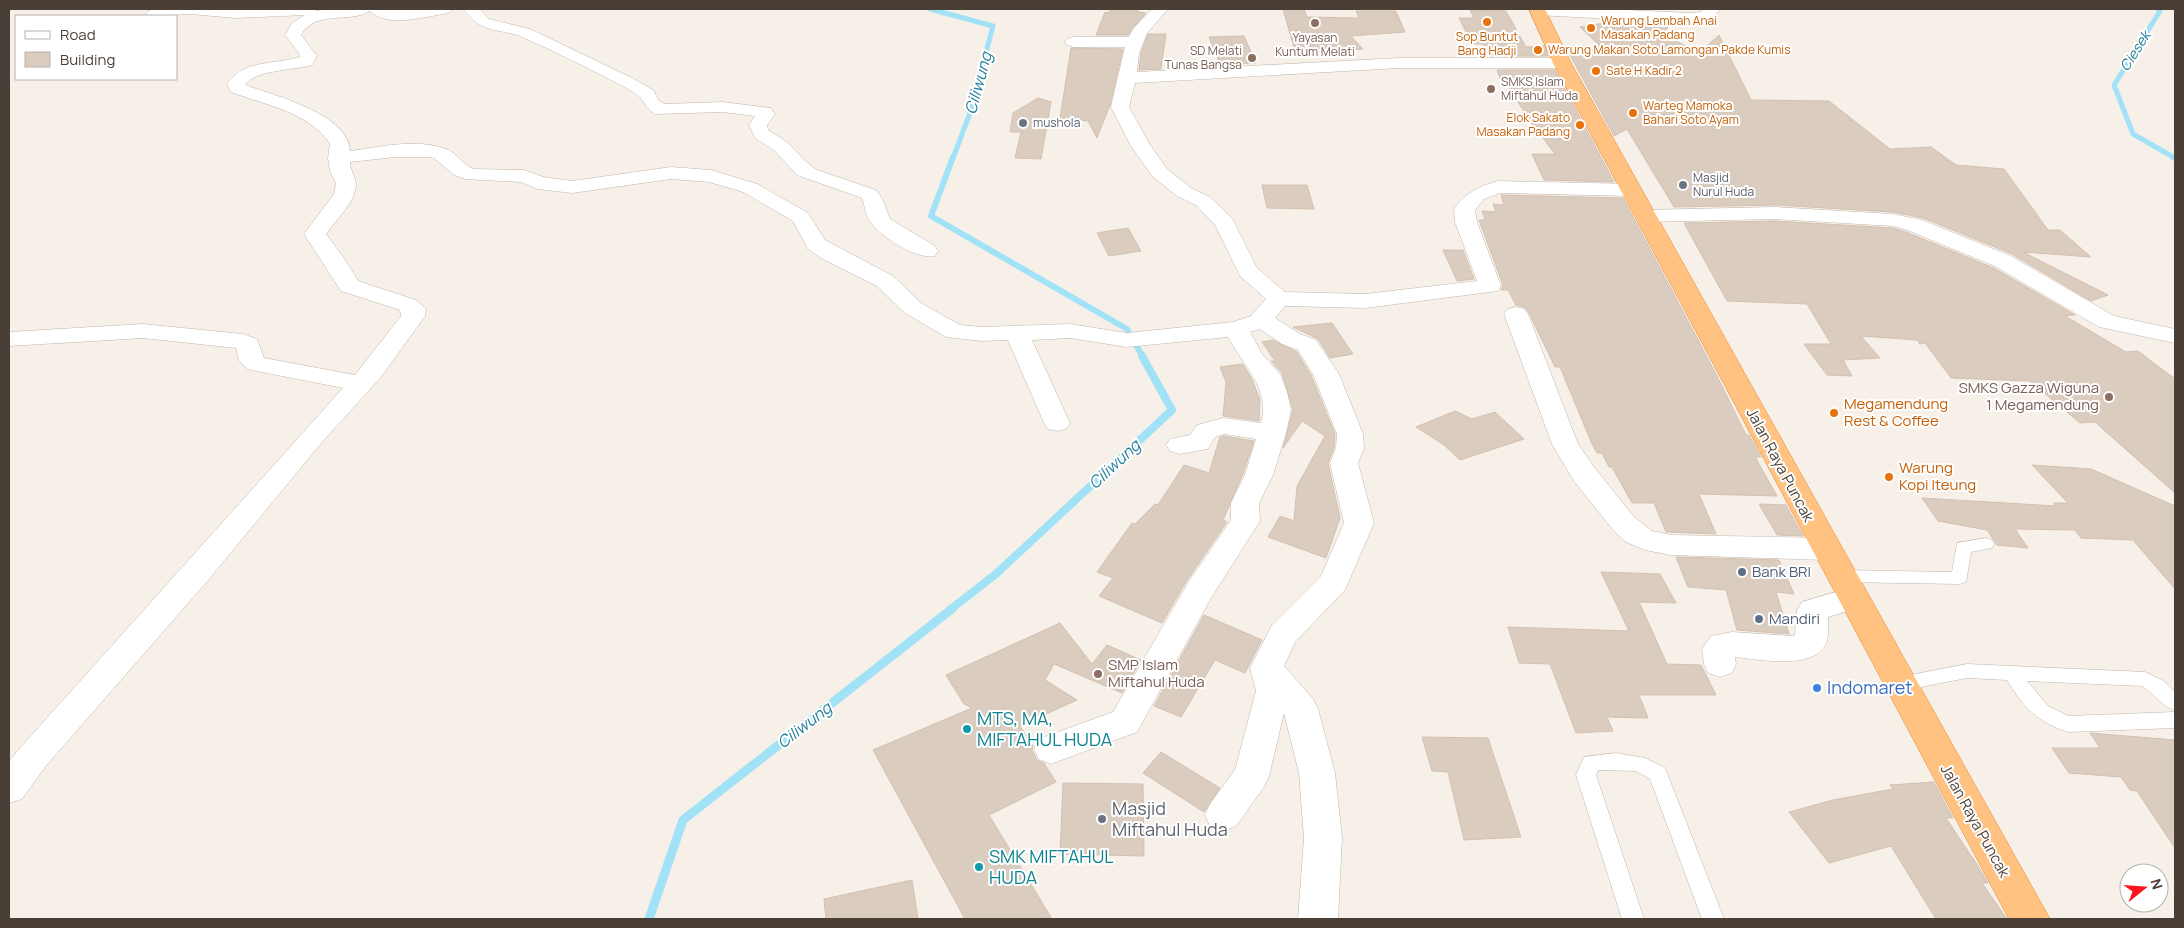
<svg xmlns="http://www.w3.org/2000/svg" width="2184" height="928" font-family="Manrope,sans-serif">
<rect width="100%" height="100%" fill="#f6f0e9"/>
<g fill="none" stroke-linecap="round" stroke-linejoin="round">
<g stroke="#a2e2f6" stroke-width="5">
<path d="M930,9l63,17 -23,87 -17,45"/>
<path d="M2158,9l2,2 -46,74 19,49 42,24"/>
</g>
<g stroke="#a2e2f6" stroke-width="6">
<path d="M953,157l-22,59 196,113 16,28"/>
<path d="M2173,157l2,1"/>
</g>
<path stroke="#a2e2f6" stroke-width="8" d="M951,609l45,-35 176,-164 -30,-54"/>
<path stroke="#a2e2f6" stroke-width="9" d="M649,919l34,-99 270,-212"/>
</g>
<g fill="#dbccc0" stroke="#d4c0b0">
<path d="M1110,9h28v3l8,1 -18,22h-32l9,-23 4,1z"/>
<path d="M1283,9h21l3,8 52,1 -3,-7h40l9,21 -54,4 12,13 -56,4 -1,-2h-11z"/>
<path d="M1470,10l36,1 20,36 18,-1 4,10h-58l-7,-12h-11l-13,-26h15z"/>
<path d="M1617,21l53,3 -7,10 36,19 20,-18 32,65 78,1 61,48 41,-2 25,18 48,4 44,61h12l31,27 -68,-5 85,43 -17,6 -79,-47 -89,-36 -30,-6 -118,-7 -101,2 -47,-78 -13,7 -49,-90h35l-20,-19z"/>
<path d="M1148,34h18l-5,35 -22,1 2,-17z"/>
<path d="M1244,36l12,27 -36,1 -11,-27z"/>
<path d="M1071,48l52,1 -13,56 -13,33 -9,-17 -28,-3z"/>
<path d="M1497,70h58l59,112 -70,-2 -12,-26h23l-25,-33 -24,-38h-4z"/>
<path d="M1038,98l13,4 -10,57 -26,-1 6,-26h-11l3,-19z"/>
<path d="M1262,185h45l7,24 -47,-1z"/>
<path d="M1501,195l122,3 92,174 31,63h3l12,22h-6l22,39 -78,-2 17,40 -50,-2 -12,-29h-22l-20,-36h-3l-7,-14h-5l-5,-9 -32,-77h-5l-26,-54 -5,-6 -8,-2 -8,-15h-7l2,-5 -24,-65h6l-3,-9 14,1 -3,-8 11,1z"/>
<path d="M1775,221l118,7 13,4 88,36 81,47 -10,1 61,36 12,-1 37,28v114l-80,-71 -15,1 -50,-42 -79,-3 -26,-35 -5,1 -3,-4 -56,-4 19,22 -37,2 9,16 -25,-1 -23,-31h27l-24,-40 -80,-3 -43,-78z"/>
<path d="M1128,228l13,23 -32,5 -12,-23z"/>
<path d="M1443,250h20l11,29 -17,2z"/>
<path d="M1332,323l21,31 -23,4 -12,-19 -25,-12z"/>
<path d="M1273,340l24,12 14,23 24,59 -1,14 -6,15 12,55 -14,40 -58,-21 12,-21 14,5 3,-35 28,-50 -23,-15 -19,27 10,-38 -11,-37 -11,-12h4l-13,-19z"/>
<path d="M1243,364l9,15 8,21 -1,21 -36,-5 3,-34 -6,-15z"/>
<path d="M1455,411l17,8 23,-7 29,27 -64,21 -16,-15 -28,-18z"/>
<path d="M1224,436l30,5 -11,33 -20,46 4,2 -41,60 -24,41 -63,-27 14,-18 -16,-6 35,-49 3,1 20,-20 3,1 26,-40 25,8 11,-36z"/>
<path d="M2032,465l59,4 84,37v83l-42,-49 -52,-2 -6,-8 -60,-1 13,19 -31,-3 -10,-15 -49,-9 -16,-23 134,8 -2,-3h14z"/>
<path d="M1759,504l27,1 17,31 -26,-1z"/>
<path d="M1676,557l103,3 15,34 -18,-2 13,42 -52,-4 -11,-40 -38,-3z"/>
<path d="M1601,572l59,2 16,29 -37,-1 28,62 34,1 15,30h-77l9,23 -41,-1 6,14 -37,2 -26,-69 -31,-1 -11,-36 121,4z"/>
<path d="M1204,615l58,25 -17,33 -30,-13 -34,57 -27,-11z"/>
<path d="M1060,623l32,41 15,-19 34,15 -19,33 -68,-29 -9,16 32,20 -57,26 13,20 -1,4 5,10 7,3 12,19 -67,33 63,104h-87l-92,-169 99,-42 -8,-4 -18,-29z"/>
<path d="M2090,733l85,7v108l-38,-57 -7,-1 -9,-13 -52,-4 -17,-25h48z"/>
<path d="M1422,737l66,1 33,99 -57,3 -16,-68 -16,-1z"/>
<path d="M1161,752l59,36 -16,24 -61,-39z"/>
<path d="M1934,782l19,36h-7l34,51 8,14h-6l25,36h-71l-45,-73 -62,17 -40,-51 44,-12 60,-11 -3,-4z"/>
<path d="M1063,783l80,1 1,72 -84,-2z"/>
<path d="M912,880l6,39h-92l-2,-20z"/>
</g>
<g fill="none" stroke-linecap="round" stroke-linejoin="round">
<g stroke="#c2b6ab" stroke-width="1">
<g id="service">
<path d="M1986,538l6,2 2,4 -2,4 -21,4 -5,30 -6,2 -118,-2 -6,-2 -2,-4 2,-4 6,-2 110,2 5,-29z"/>
<path d="M1967,664l178,8 19,9 11,11v18c-13,-3 -21,-17 -33,-24l-115,-5 21,25 20,10 107,-4v16l-107,4c-32,-11 -44,-24 -61,-52l-40,-2 -67,13 -6,-2 -3,-5 3,-5 6,-2z"/>
<path d="M1616,753l29,5 20,10 59,151h-22l-52,-140 -14,-8 -38,-1 -2,5 48,144h-22l-46,-144 8,-18z"/>
</g>
</g>
<g stroke="#c2b6ab" stroke-width="1">
<g id="minor">
<path d="M154,9h162v2l11,-2h125l-2,3 -6,2c-22,3 -56,14 -74,-3 -21,13 -54,-2 -69,24l16,21 -5,9c-16,5 -59,5 -67,20 28,10 104,29 105,66 30,-4 66,-13 96,-2 11,4 17,16 28,20l50,1 19,7 29,4 99,-14 40,3 46,14 51,29 17,27 68,36 28,27 39,22 22,2 88,-3 57,9 106,-11 18,-6 15,-17 -26,-23 -25,-51 -19,-20 -19,-9 -24,-19 -22,-31 -20,-39 14,-60h-52l-6,-2 -2,-3 2,-3 6,-2h56l4,-8 19,-20h16l-21,24 -8,20 -2,19 262,-14h163l6,1 3,4 -3,4 -6,1h-163l-264,15 -6,24 21,38 17,24 24,19 19,9 22,21 25,50 28,24 80,2 112,-13 -22,-59 -1,-13c11,-16 25,-23 44,-28l133,3 7,2 3,4 -3,4 -7,2 -131,-3 -16,6 -9,11 2,12 24,64 -3,5 -133,17 -80,-2 -10,12 25,16 16,6 23,34 24,60 1,14 -6,15 16,60 -29,67 -50,52 -11,24 29,33 5,10 17,64 7,65 -4,81h-40l6,-81 -5,-65 -15,-60 -15,63 -5,11 -28,39 -13,5 -13,-5 -5,-11 5,-11 25,-34 21,-79 -6,-23 22,-43 49,-49 23,-53 -14,-60 6,-15 1,-14 -24,-60 -15,-24 -16,-6 -22,-15 -10,3 12,22 18,20 7,18 4,18 -5,23 -13,42 -14,28 1,18 -49,77 -74,134 -86,32 -12,-5 -5,-10 5,-10 74,-27 75,-129 43,-63v-17l14,-28 11,-36 -32,-5 -9,3 -7,12 -28,5 -10,-3 -4,-6 4,-6 20,-4 7,-10 26,-7 38,5c10,-34 -18,-58 -33,-86l-101,10 -57,-9 -38,2 38,83 -4,6 -9,2 -9,-2 -4,-6 -36,-83 -26,1 -36,-4 -41,-24 -28,-27 -56,-28 -13,-9 -15,-28 -50,-29 -34,-10 -38,-3 -99,14 -34,-4 -18,-7 -55,-3 -11,-4 -20,-17 -5,-1h-34l-45,5c0,9 6,15 6,22 0,18 -21,37 -30,50l20,27 12,20 58,19 10,9 -1,7 -44,61 -59,65 -113,137 -164,188 -23,32 -13,4v-42l12,-14 322,-359 -96,-19 -8,-9 -3,-12 -93,-10 -134,8v-14l134,-8 100,10 14,5 7,19 91,17 46,-59 -1,-6 -59,-19 -37,-57 30,-40 2,-11 -6,-12 -2,-13 2,-14c-21,-32 -65,-39 -99,-52l-4,-8c17,-25 47,-19 73,-27l-1,-4 -14,-18 7,-12 13,-8 -70,3 -44,-4 -43,2 -2,-2 2,-3z"/>
<path d="M464,9h16l9,10 41,10 102,49 21,12 6,11 6,3 58,-2 48,6 4,6 -8,11 1,5 19,12 19,20 11,8 59,20 7,10 7,19 45,27 3,5 -3,5c-19,4 -56,-20 -66,-36 -4,-6 -4,-15 -7,-22l-65,-23 -23,-25 -19,-12 -6,-13 6,-9 -32,-4 -68,2c-9,-6 -9,-10 -15,-17 -8,-9 -109,-57 -123,-62 -25,-7 -37,-3 -53,-26z"/>
<path d="M1530,9h74l87,4 10,-1 3,-3h16l-8,10 -21,4 -154,-8 -6,-2z"/>
<path d="M1775,207l118,7 29,6 89,36 103,60 61,13v14l-76,-16 -104,-61 -88,-36 -14,-4 -118,-7 -130,3 -7,-2 -4,-4 4,-4 7,-2z"/>
<path d="M1516,307l8,2 4,5 50,130 16,23 40,50 18,14 19,4 155,3 11,4 4,7 -4,7 -11,4 -155,-5 -26,-5 -19,-8 -12,-11 -40,-50 -22,-37 -48,-130 4,-5z"/>
<path d="M1853,587l11,3 4,8 -4,8 -36,11c0,7 1,17 -1,24 -11,31 -68,18 -92,16l1,7 -4,9 -12,4 -12,-4 -4,-9 -2,-15 9,-13 21,-4 61,4 2,-1 2,-25 5,-8z"/>
</g>
</g>
<g stroke="#e9852f" stroke-width="1">
<path id="trunk" d="M1529,9h16l26,54 479,856h-41l-456,-856z"/>
</g>
<use href="#service" fill="#fff" fill-rule="evenodd"/>
<use href="#minor" fill="#fff" fill-rule="evenodd"/>
<use href="#trunk" fill="#ffc281" fill-rule="evenodd"/>
</g>
<g fill="#e8710a" stroke="#fff" stroke-width="2">
<circle cx="1487" cy="22" r="5"/>
<circle cx="1591" cy="28" r="5"/>
<circle cx="1538" cy="50" r="5"/>
<circle cx="1596" cy="71" r="5"/>
<circle cx="1633" cy="113" r="5"/>
<circle cx="1580" cy="125" r="5"/>
<circle cx="1834" cy="413" r="5"/>
<circle cx="1889" cy="477" r="5"/>
</g>
<g fill="#8d6e63" stroke="#fff" stroke-width="2">
<circle cx="1315" cy="23" r="5"/>
<circle cx="1252" cy="58" r="5"/>
<circle cx="1491" cy="89" r="5"/>
<circle cx="2109" cy="397" r="5"/>
<circle cx="1098" cy="674" r="5"/>
</g>
<g fill="#6b7280" stroke="#fff" stroke-width="2">
<circle cx="1023" cy="123" r="5"/>
<circle cx="1683" cy="185" r="5"/>
<circle cx="1102" cy="819" r="5"/>
</g>
<g fill="#5c6f8a" stroke="#fff" stroke-width="2">
<circle cx="1742" cy="572" r="5"/>
<circle cx="1759" cy="619" r="5"/>
</g>
<circle fill="#3f7fe0" stroke="#fff" stroke-width="2" cx="1817" cy="688" r="5"/>
<g fill="#0f9aa8" stroke="#fff" stroke-width="2">
<circle cx="967" cy="729" r="5"/>
<circle cx="979" cy="867" r="5"/>
</g>
<g text-anchor="middle" stroke-width="4" stroke-linejoin="round" paint-order="stroke">
<g font-size="12" fill="#c56008" stroke="#fff" text-anchor="start">
<text x="1601" y="25">Warung Lembah Anai<tspan x="1601" dy="14">Masakan Padang</tspan></text>
<text x="1487" y="41" text-anchor="middle">Sop Buntut<tspan x="1487" dy="14">Bang Hadji</tspan></text>
<text x="1548" y="54">Warung Makan Soto Lamongan Pakde Kumis</text>
<text x="1606" y="75">Sate H Kadir 2</text>
<text x="1643" y="110">Warteg Mamoka<tspan x="1643" dy="14">Bahari Soto Ayam</tspan></text>
<text x="1570" y="122" text-anchor="end">Elok Sakato<tspan x="1570" dy="14">Masakan Padang</tspan></text>
</g>
<g font-size="12" fill="#785e54" stroke="#fff">
<text x="1315" y="42">Yayasan<tspan x="1315" dy="14">Kuntum Melati</tspan></text>
<text x="1242" y="55" text-anchor="end">SD Melati<tspan x="1242" dy="14">Tunas Bangsa</tspan></text>
<text x="1501" y="86" text-anchor="start">SMKS Islam<tspan x="1501" dy="14">Miftahul Huda</tspan></text>
</g>
<g font-size="12" fill="#5b616d" stroke="#fff" text-anchor="start">
<text x="1033" y="127">mushola</text>
<text x="1693" y="182">Masjid<tspan x="1693" dy="14">Nurul Huda</tspan></text>
</g>
<g font-size="14" font-style="italic" fill="#227e9c" stroke="#fff">
<text transform="translate(2135 51) rotate(-58)" y="5">Ciesek</text>
</g>
<g font-size="15" fill="#785e54" stroke="#fff" text-anchor="end">
<text x="2099" y="393">SMKS Gazza Wiguna<tspan x="2099" dy="17">1 Megamendung</tspan></text>
<text x="1108" y="670" text-anchor="start">SMP Islam<tspan x="1108" dy="17">Miftahul Huda</tspan></text>
</g>
<g font-size="15" fill="#c56008" stroke="#fff" text-anchor="start">
<text x="1844" y="409">Megamendung<tspan x="1844" dy="17">Rest &amp; Coffee</tspan></text>
<text x="1899" y="473">Warung<tspan x="1899" dy="17">Kopi Iteung</tspan></text>
</g>
<g font-size="15" fill="#4a3f36" stroke="#fff">
<text transform="translate(1780 465) rotate(62)" y="5">Jalan Raya Puncak</text>
<text transform="translate(1975 821) rotate(61)" y="5">Jalan Raya Puncak</text>
</g>
<g font-size="15" fill="#4e5e75" stroke="#fff" text-anchor="start">
<text x="1752" y="577">Bank BRI</text>
<text x="1769" y="624">Mandiri</text>
</g>
<g font-size="16" font-style="italic" fill="#227e9c" stroke="#fff">
<text transform="translate(978 83) rotate(-75)" y="6">Ciliwung</text>
<text transform="translate(1114 464) rotate(-43)" y="6">Ciliwung</text>
<text transform="translate(804 725) rotate(-38)" y="6">Ciliwung</text>
</g>
<g font-size="18" fill="#366cbe" stroke="#fff" text-anchor="start">
<text x="1827" y="694">Indomaret</text>
</g>
<g font-size="18" fill="#0d838f" stroke="#fff" text-anchor="start">
<text x="977" y="725">MTS, MA,<tspan x="977" dy="21">MIFTAHUL HUDA</tspan></text>
<text x="989" y="863">SMK MIFTAHUL<tspan x="989" dy="21">HUDA</tspan></text>
</g>
<g font-size="18" fill="#5b616d" stroke="#fff" text-anchor="start">
<text x="1112" y="815">Masjid<tspan x="1112" dy="21">Miftahul Huda</tspan></text>
</g>
</g>
<rect width="2184" height="928" fill="none" stroke="#4a3f36" stroke-width="20"/>
<rect x="15" y="15" width="162" height="65" fill="#ffffff" stroke="#b7b2af"/>
<rect x="25" y="31" width="25" height="8" fill="#ffffff" stroke="#b7b2af"/>
<text x="60" y="40" font-size="15" fill="#4a3f36">Road</text>
<rect x="25" y="52" width="25" height="15" fill="#dbccc0" stroke="#b7b2af"/>
<text x="60" y="65" font-size="15" fill="#4a3f36">Building</text>
<g transform="translate(2144 888) rotate(73)"><circle r="24" fill="#ffffff" stroke="#b7b2af"/>
<path d="M0-4L9 19L0 12L-9 19Z" fill="#ff161c"/>
<text y="-8" font-size="14" font-weight="bold" text-anchor="middle" fill="#4a3f36">N</text>
</g>
</svg>
